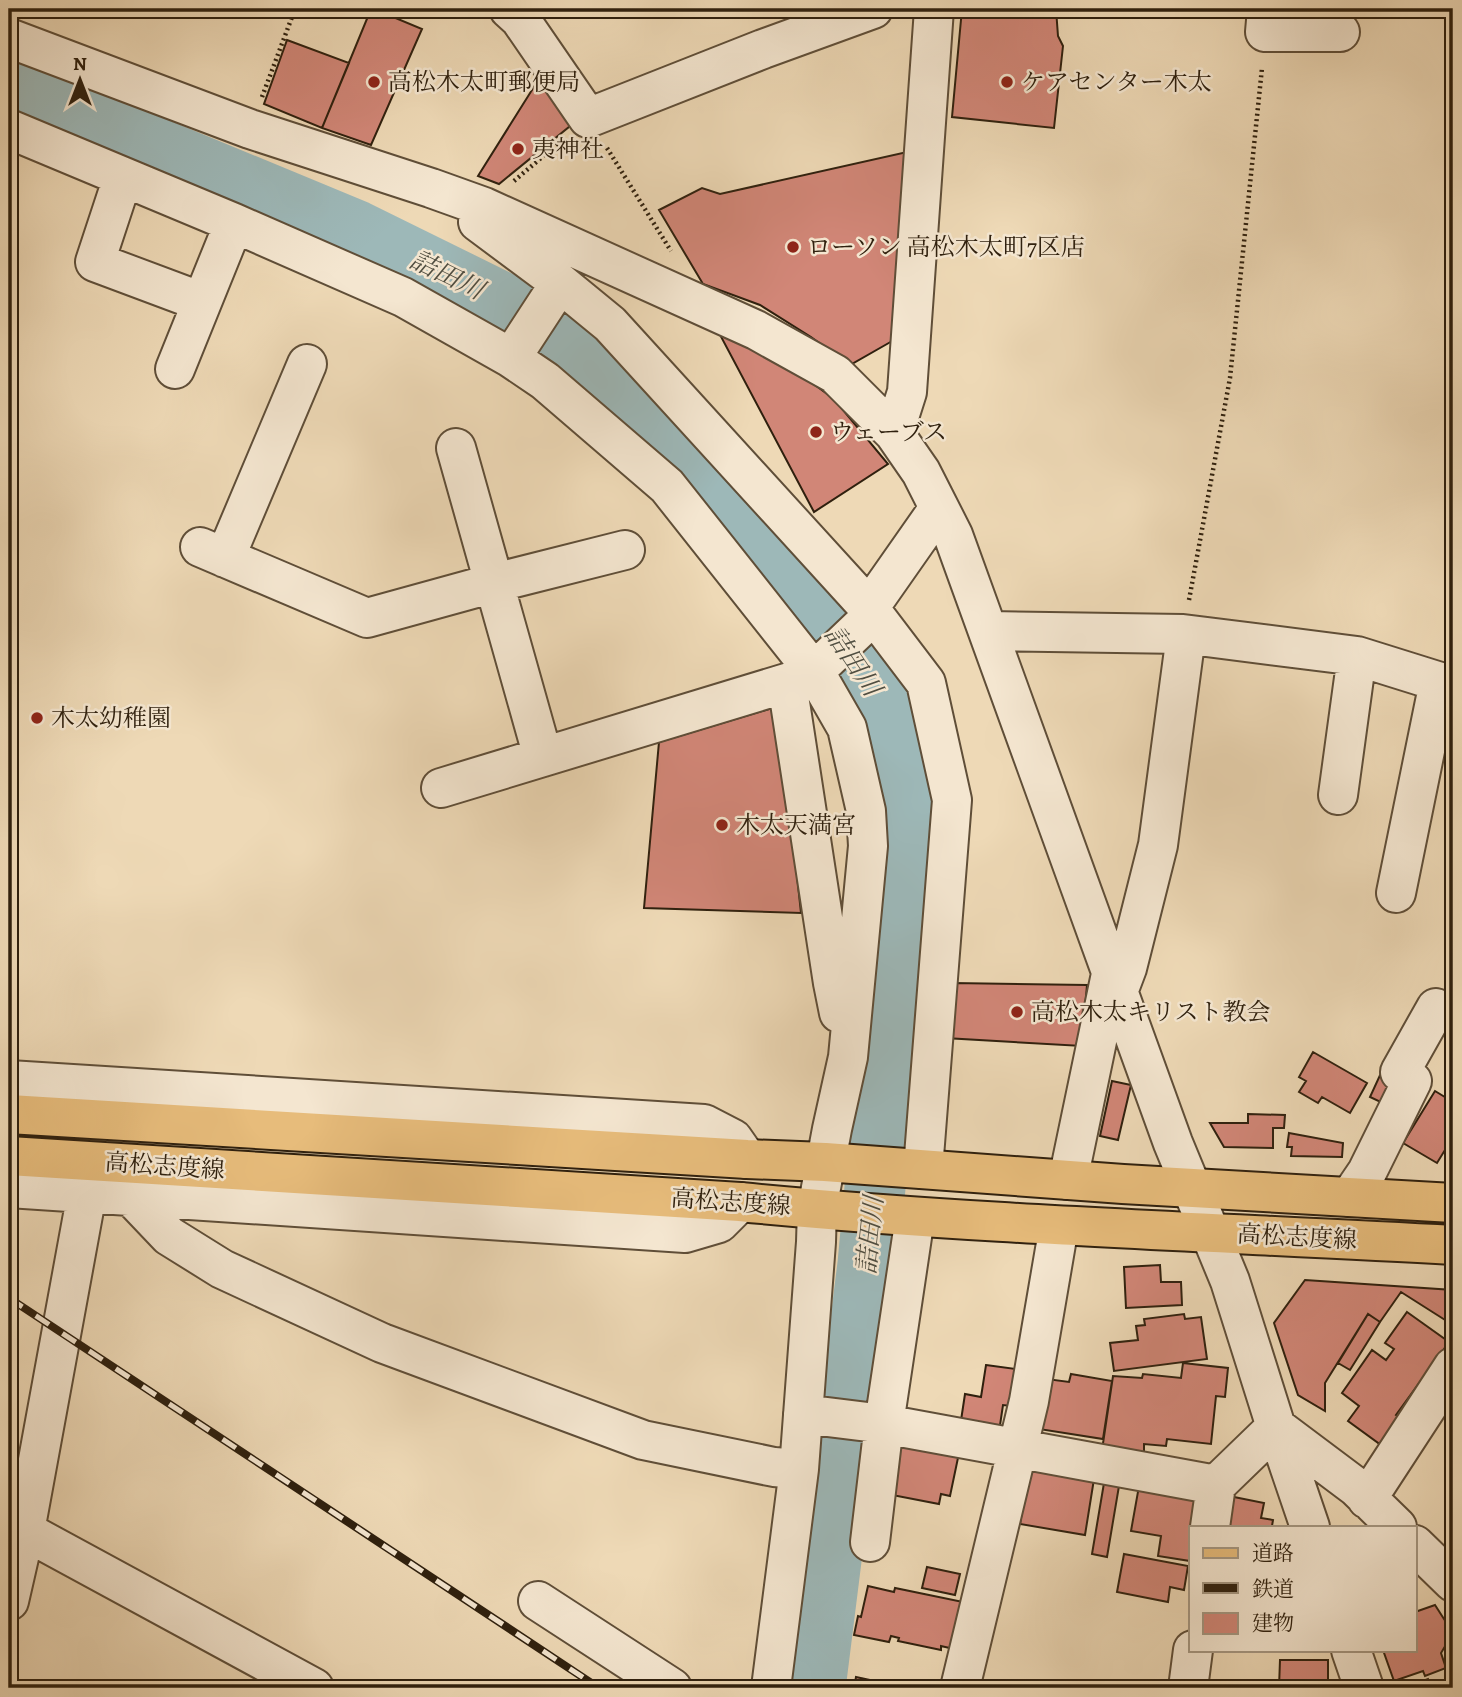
<svg xmlns="http://www.w3.org/2000/svg" width="1462" height="1697" font-family="Alegreya,'Noto Serif JP',serif">
	<style>
		.lines { fill: none; stroke-linecap: round; stroke-linejoin: round }
		.river { stroke: #9db8b8; stroke-width: 61 }
		.building { fill: #d18677; stroke: #2f200e; stroke-width: 2 }
		.minor-casing { stroke: #5f4e38; stroke-width: 42 }
		.major-casing { stroke: #2f200e; stroke-width: 42 }
		.path { stroke: #2f200e; stroke-width: 4.5; stroke-dasharray: 2 3.5; stroke-linecap: butt }
		.minor { stroke: #f4e6d0; stroke-width: 38 }
		.major { stroke: #e7bc7b; stroke-width: 38 }
		.rail-casing { stroke: #2f200e; stroke-width: 8 }
		.rail { stroke: #f4e6d0; stroke-width: 5; stroke-dasharray: 16; stroke-linecap: butt }
		.poi-dot { fill: #8f2418; stroke: #f4e6d0; stroke-width: 2.5 }
		.labels { text-anchor: middle; dominant-baseline: central; stroke-width: 5; stroke-linejoin: round; paint-order: stroke }
		.poi-label { font-size: 24px; fill: #2f200e; stroke: #f4e6d0; text-anchor: start }
		.street-label { font-size: 24px; fill: #2f200e; stroke: #f4e6d0 }
		.water-label { font-size: 26px; font-style: italic; fill: #504e41; stroke: #f4e6d0 }
	</style>
	<rect width="100%" height="100%" fill="#eed9b6"/>
	<filter id="stains"><feTurbulence type="fractalNoise" baseFrequency=".00286" numOctaves="4"/><feColorMatrix values="0 0 0 0 .2 0 0 0 0 .09 0 0 0 0 .02 0 0 0 .5 -.17"/></filter>
	<radialGradient id="worn" r=".72"><stop offset=".6" stop-color="#630" stop-opacity="0"/><stop offset="1" stop-color="#630" stop-opacity=".3"/></radialGradient>
	<g class="lines">
		<path class="river" d="M9 87 357 231 511 307 599 371 690 459 852 651 880 694 904 793 907 856 899 961 884 1089 868 1264 815 1688"/>
	</g>
	<path class="building" d="M371 9H374L422 29 371 145 322 128Z
		M962 9H1056L1058 36 1063 46 1054 128 952 117Z
		M287 40 349 63 322 128 264 104Z
		M542 74 575 122 499 184 478 176Z
		M916 150 894 340 850 365 811 337 760 305 703 284 659 210 702 188 720 194Z
		M718 331 781 360 834 399 888 464 814 512Z
		M779 706 801 913 644 908 659 742Z
		M952 983 1087 985 1082 1046 945 1038Z
		M1313 1052 1367 1083 1350 1113 1322 1097 1318 1103 1299 1092 1306 1081 1299 1077Z
		M1381 1073 1401 1081 1389 1106 1370 1097Z
		M1112 1081 1131 1085 1118 1140 1100 1136Z
		M1435 1091 1453 1102V1137L1437 1163 1403 1143Z
		M1248 1114 1285 1115 1284 1128H1273V1148L1224 1147 1210 1123H1248Z
		M1289 1133 1343 1143 1342 1157 1291 1156 1292 1147H1287Z
		M1160 1265 1161 1282H1181L1182 1305 1126 1308 1124 1267Z
		M1305 1280 1453 1290V1325L1401 1292 1380 1322 1368 1314 1325 1383V1411L1298 1395 1274 1323Z
		M1407 1312 1449 1342 1396 1415 1401 1418 1381 1445 1348 1421 1359 1406 1342 1393 1372 1350 1386 1360 1394 1349 1385 1343Z
		M1184 1314 1185 1319 1201 1317 1207 1359 1114 1371 1110 1343 1138 1340 1136 1326 1145 1325 1144 1319Z
		M1368 1314 1380 1322 1350 1370 1338 1363Z
		M1183 1363 1228 1368 1225 1397 1216 1396 1211 1444 1167 1439 1166 1446 1144 1444V1454L1102 1450 1113 1376 1142 1378 1143 1374 1181 1378Z
		M986 1365 1016 1369 1011 1406 1003 1405 999 1432 960 1427 965 1394 981 1397Z
		M1071 1374 1112 1381 1103 1439 1039 1429 1047 1379 1069 1382Z
		M897 1441 959 1453 950 1496 941 1494 939 1504 887 1494Z
		M1029 1469 1094 1479 1085 1535 1020 1524Z
		M1104 1483 1119 1486 1107 1557 1092 1554Z
		M1139 1486 1201 1492 1195 1527H1191L1190 1561 1158 1556 1161 1536 1131 1531Z
		M1234 1497 1264 1503 1261 1518 1273 1520 1272 1526 1278 1527H1228Z
		M1124 1554 1188 1566 1184 1590 1170 1587 1168 1602 1117 1592Z
		M927 1567 960 1574 955 1595 922 1588Z
		M868 1586 894 1592 895 1588 963 1602 954 1649 941 1646V1650L898 1641 899 1638 891 1636 889 1642 854 1635 858 1616 861 1617Z
		M1435 1605 1453 1633 1441 1653 1446 1668 1425 1676 1423 1671 1394 1681 1383 1650H1415V1612Z
		M1280 1660H1328V1688H1279Z
		M856 1677 907 1688H854Z
		M1428 1679 1431 1688H1403Z"/>
	<g class="lines">
		<defs>
			<path id="minor" d="M509 9 520 19 588 118 763 49 873 9
				M1267 9 1265 32H1340
				M9 38 250 129 431 188 484 207 756 330 835 374 894 433 921 472 953 535 1173 1143 1230 1281 1276 1427 1310 1527
				M9 129 234 223 403 297 511 358 545 381 667 486 816 674 847 728 866 811 868 846 848 1057 832 1129 817 1209 816 1242 799 1469 771 1688
				M123 177 95 262 202 302
				M478 222 560 283 610 324 869 608 926 683 952 800 923 1169
				M511 358 560 283
				M175 369 234 223
				M894 433 907 392 934 9
				M456 448 543 757
				M200 547 367 618 494 583 625 550
				M225 558 307 364
				M989 631 1183 634 1357 656 1453 686
				M787 683 833 983 839 1013
				M441 788 816 674 822 664 866 622 869 608 939 508
				M1338 795 1357 656
				M1396 893 1439 682
				M1118 992 1127 968 1158 845 1186 635
				M9 1080 704 1124 733 1139 747 1159
				M1068 1180 1111 974
				M9 1188 685 1233 719 1223 740 1202
				M87 1193 25 1531 314 1688
				M131 1196 169 1236 222 1269 382 1343 643 1440 774 1467 799 1469
				M1350 1197 1367 1172 1412 1081 1400 1072 1436 1008
				M803 1414 884 1424 1216 1485
				M1367 1499 1453 1367
				M1210 1527 1216 1485 1276 1427 1356 1487 1397 1527
				M870 1542 884 1424 915 1217
				M1415 1545 1453 1582
				M9 1601 25 1531
				M538 1601 672 1688
				M1351 1650 1364 1688
				M960 1688 1029 1401 1059 1226
				M1188 1688 1193 1650"/>
			<path id="major" d="M9 1114 747 1159 825 1162 1123 1184 1453 1203
				M9 1156 740 1202C977 1225 1215 1232 1453 1245"/>
		</defs>
		<use href="#minor" class="minor-casing"/>
		<use href="#major" class="major-casing"/>
		<path class="path" d="M262 97 295 9
			M607 148 671 251
			M514 181 561 141
			M1189 600 1230 378 1262 68"/>
		<use href="#minor" class="minor"/>
		<use href="#major" class="major"/>
		<defs>
			<path id="rail" d="M9 1298 599 1688"/>
		</defs>
		<use href="#rail" class="rail-casing"/>
		<use href="#rail" class="rail"/>
	</g>
	<g class="poi-dot">
		<circle cx="374" cy="82" r="7"/>
		<circle cx="1007" cy="82" r="7"/>
		<circle cx="518" cy="149" r="7"/>
		<circle cx="793" cy="247" r="7"/>
		<circle cx="816" cy="432" r="7"/>
		<circle cx="37" cy="718" r="7"/>
		<circle cx="722" cy="825" r="7"/>
		<circle cx="1017" cy="1012" r="7"/>
	</g>
	<g class="labels">
		<g class="poi-label">
			<text x="388" y="82">高松木太町郵便局</text>
			<text x="1021" y="82">ケアセンター木太</text>
			<text x="532" y="149">夷神社</text>
			<text x="807" y="247">ローソン 高松木太町7区店</text>
			<text x="830" y="432">ウェーブス</text>
			<text x="51" y="718">木太幼稚園</text>
			<text x="736" y="825">木太天満宮</text>
			<text x="1031" y="1012">高松木太キリスト教会</text>
		</g>
		<g class="street-label">
			<text transform="translate(165 1166) rotate(4)">高松志度線</text>
			<text transform="translate(731 1202) rotate(4)">高松志度線</text>
			<text transform="translate(1297 1237) rotate(3)">高松志度線</text>
		</g>
		<g class="water-label">
			<text transform="translate(447 275) rotate(26)">詰田川</text>
			<text transform="translate(853 661) rotate(56)">詰田川</text>
			<text transform="translate(870 1235) rotate(-84)">詰田川</text>
		</g>
	</g>
	<rect width="1462" height="1697" fill="none" stroke="#eed9b6" stroke-width="35"/>
	<rect x="10" y="10" width="1441" height="1676" fill="none" stroke="#2f200e" stroke-width="3.5"/>
	<rect x="18" y="18" width="1427" height="1662" fill="none" stroke="#2f200e" stroke-width="2"/>
	<rect x="1189" y="1526" width="228" height="126" fill="#f4e6d0" stroke="#a59782" stroke-width="2"/>
	<rect x="1203" y="1548" width="35" height="10" fill="#e7bc7b" stroke="#a59782" stroke-width="2"/>
	<text x="1252" y="1560" font-size="21" fill="#2f200e">道路</text>
	<rect x="1203" y="1583" width="35" height="10" fill="#2f200e" stroke="#a59782" stroke-width="2"/>
	<text x="1252" y="1596" font-size="21" fill="#2f200e">鉄道</text>
	<rect x="1203" y="1613" width="35" height="21" fill="#d18677" stroke="#a59782" stroke-width="2"/>
	<text x="1252" y="1630" font-size="21" fill="#2f200e">建物</text>
	<g transform="translate(80 80)" stroke="#f4e6d0" stroke-width="5" paint-order="stroke">
	<path d="M0-5L12 26L0 18L-12 26Z" fill="#2f200e"/>
	<text y="-10" font-size="19" font-weight="bold" text-anchor="middle" fill="#2f200e">N</text>
	</g>
	<rect width="100%" height="100%" filter="url(#stains)"/>
	<rect width="100%" height="100%" fill="url(#worn)"/>
</svg>
